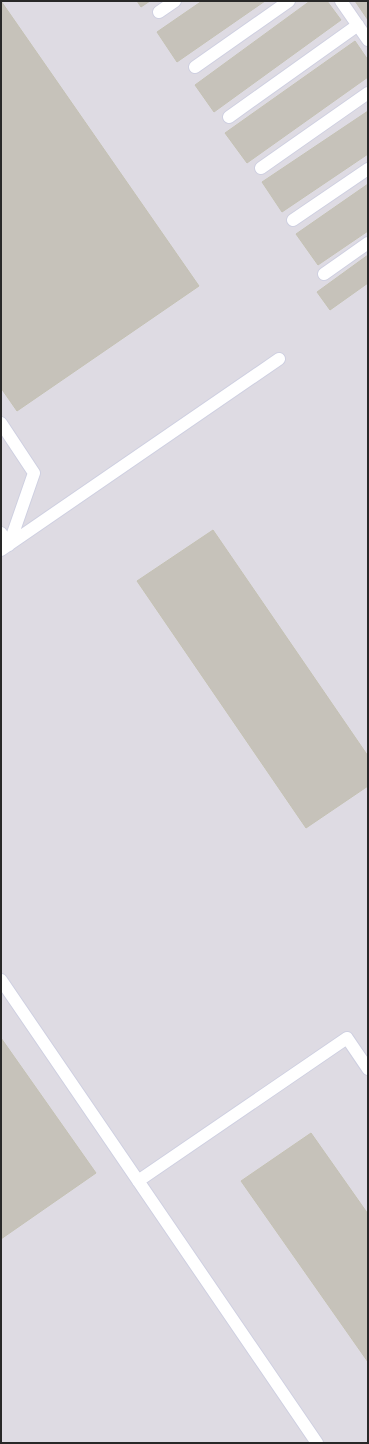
<svg xmlns="http://www.w3.org/2000/svg" width="369" height="1444" font-family="Barlow,sans-serif">
	<style>
		.industrial { fill: #dedbe3 }
		.building { fill: #c6c2ba; stroke: #c5c2b4 }
		.lines { fill: none; stroke-linecap: round; stroke-linejoin: round }
		.service-casing { stroke: #cfd0e1; stroke-width: 14 }
		.service { stroke: #fff; stroke-width: 12 }
	</style>
	<rect width="100%" height="100%" fill="#eae6da"/>
	<path class="industrial" d="M1 1H368V1443H1Z"/>
	<path class="building" d="M1 1 199 286 17 411 1 388Z
		M137 1H150L141 7Z
		M202 1H265L177 62 157 32Z
		M310 1H327L341 20 214 112 195 85Z
		M355 1H368V20Z
		M355 41 368 60V77L247 163 225 133Z
		M368 111V154L282 212 262 182Z
		M368 184V231L318 265 296 234Z
		M368 255V283L330 310 317 292Z
		M213 530 368 756V786L306 828 137 581Z
		M1 1038 96 1173 1 1239Z
		M311 1133 368 1214V1362L241 1181Z"/>
	<g class="lines">
		<defs>
			<path id="service" d="M341 1 368 40
				M159 12 175 1
				M195 67 289 1
				M229 117 358 25
				M261 168 368 93
				M293 220 368 169
				M324 274 368 243
				M1 423 34 473 9 545
				M1 533 9 545
				M1 550 279 359
				M1 980 317 1443
				M138 1181 347 1038 368 1069"/>
		</defs>
		<use href="#service" class="service-casing"/>
		<use href="#service" class="service"/>
	</g>
	<rect width="369" height="1444" fill="none" stroke="#282828" stroke-width="4"/>
</svg>
